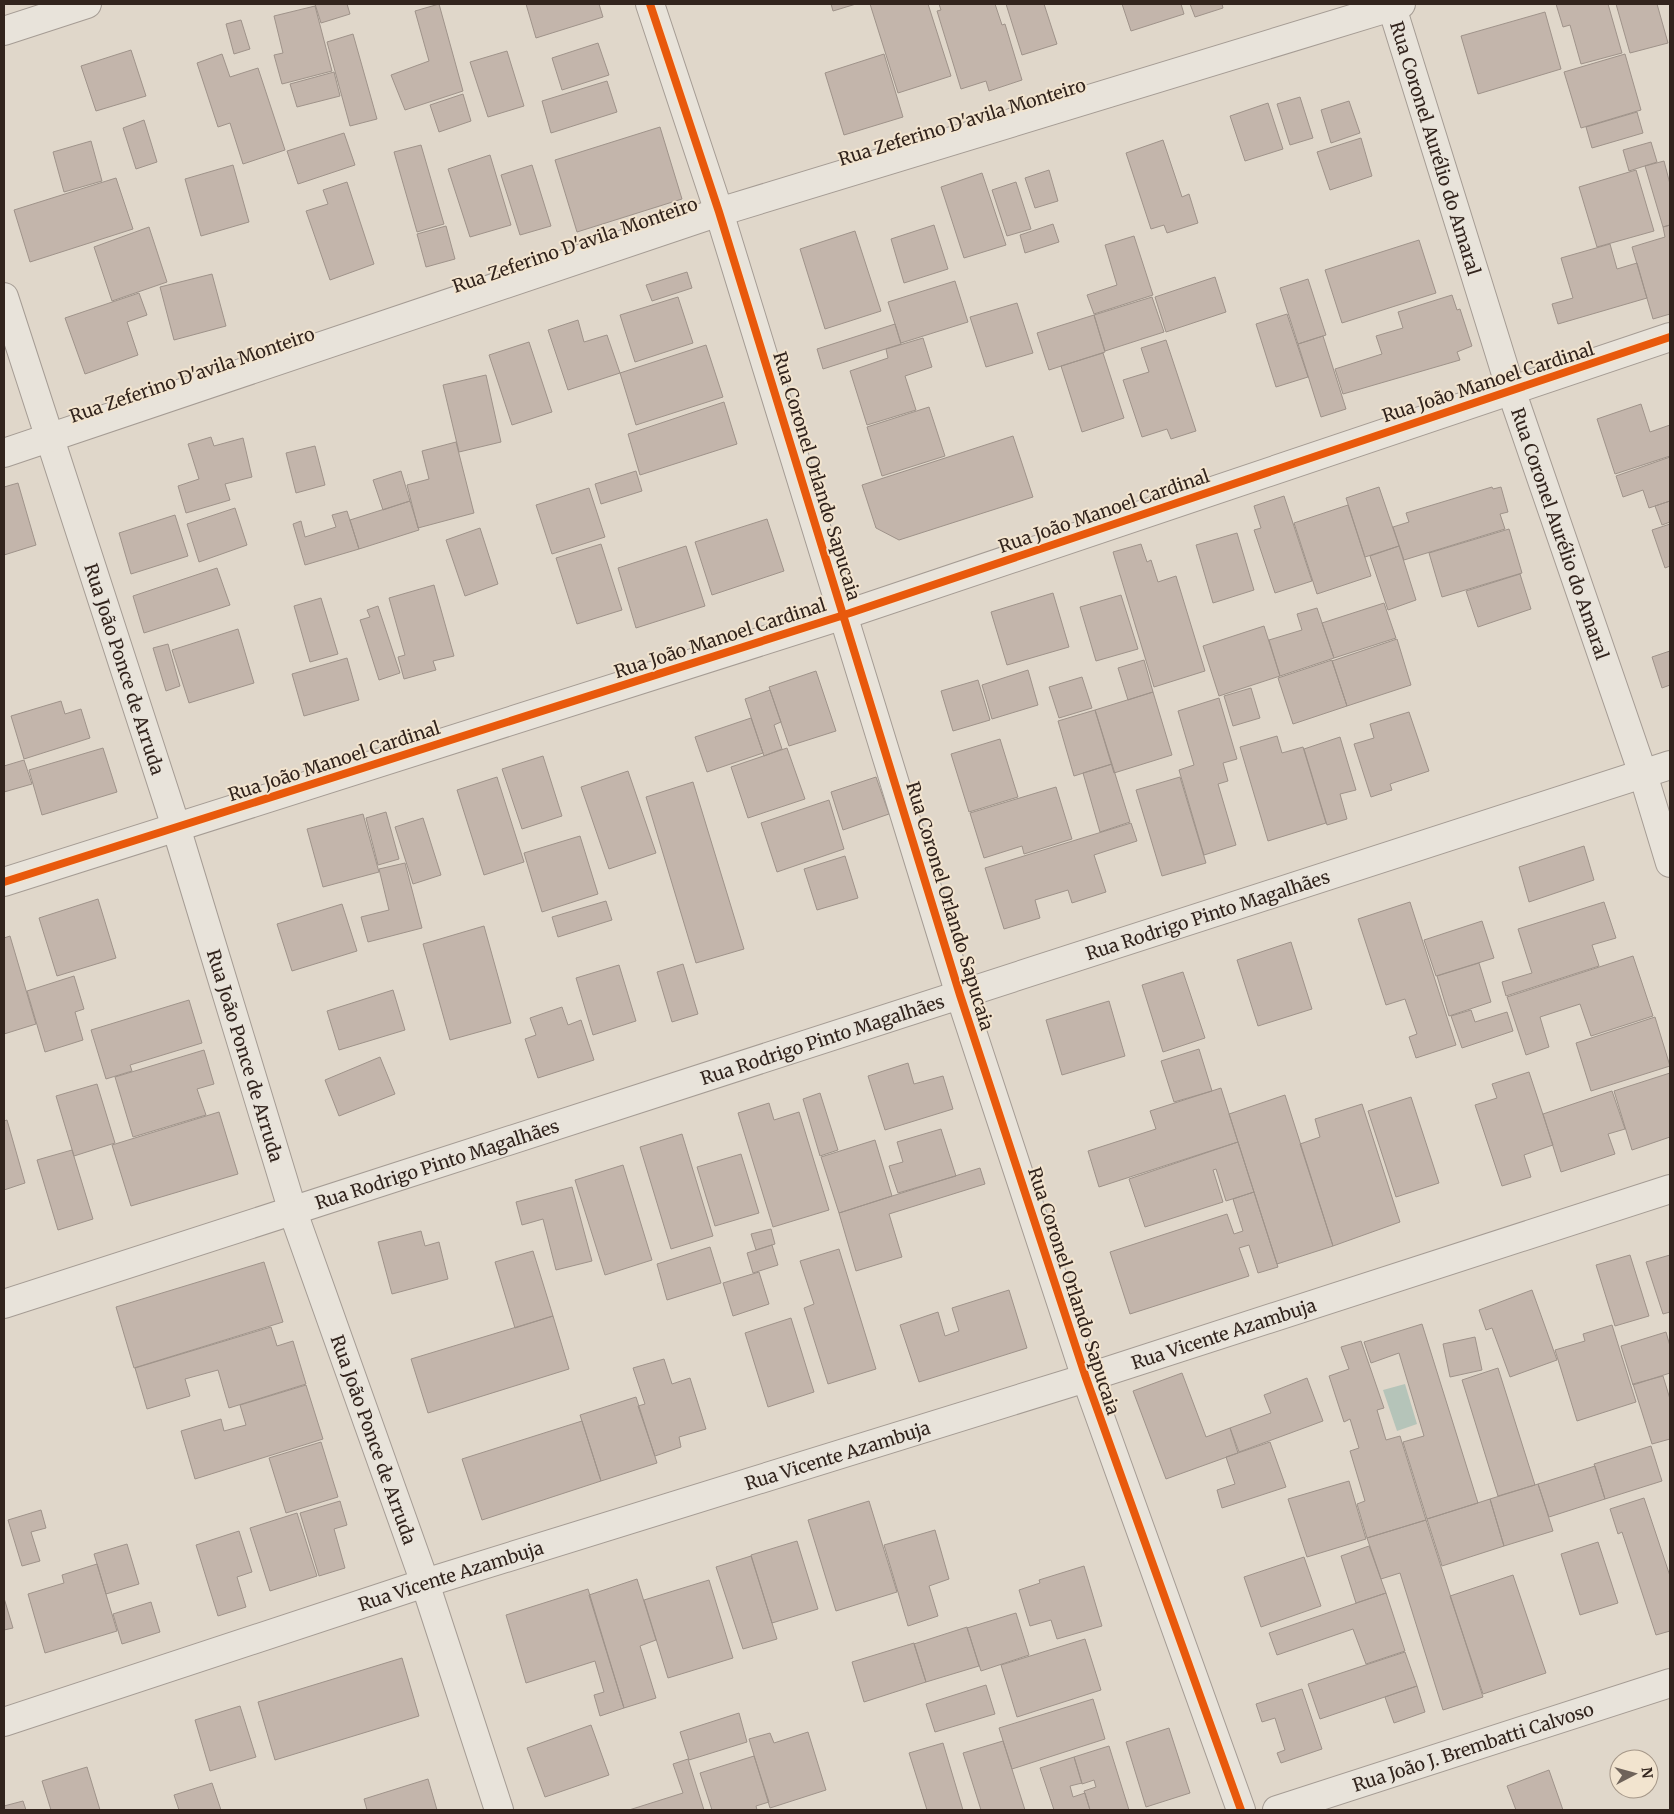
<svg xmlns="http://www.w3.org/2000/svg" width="1674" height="1814" font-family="Merriweather,serif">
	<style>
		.water { fill: #b5c4b9 }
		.building { fill: #c3b5ab; stroke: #9f938a }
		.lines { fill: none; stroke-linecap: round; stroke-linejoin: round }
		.street-casing { stroke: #a59c94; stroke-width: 30 }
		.street { stroke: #e8e3da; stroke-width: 28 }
		.cycleway-casing { stroke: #f2e4cf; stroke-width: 11 }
		.cycleway { stroke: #e8590c; stroke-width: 8 }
		.labels { text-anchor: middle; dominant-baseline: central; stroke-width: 4; stroke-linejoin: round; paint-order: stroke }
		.street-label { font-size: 18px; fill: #32241d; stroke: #f2e4cf }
	</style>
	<rect width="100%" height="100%" fill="#e0d7ca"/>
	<path class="water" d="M1405 1384 1417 1424 1397 1431 1383 1390Z"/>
	<path class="building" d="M315 4H347L350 14 321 23Z
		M439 4 463 91 405 110 391 75 429 61 415 11Z
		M526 4H599L603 17 536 38Z
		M831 4H856L833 11Z
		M870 4H928L951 76 898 93Z
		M939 4H995L1002 25 1005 24 1022 80 989 91 986 81 961 89 937 11 941 10Z
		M1006 4H1044L1057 44 1022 55Z
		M1122 4H1181L1184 14 1131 31Z
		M1190 4H1222L1223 8 1195 17Z
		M1556 4H1608L1622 53 1581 64 1570 25 1563 27Z
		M1616 4H1657L1668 43 1630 53Z
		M315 6 332 71 282 84 274 55 283 53 274 16Z
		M1545 12 1561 69 1478 94 1461 36Z
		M241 20 250 49 234 54 226 24Z
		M353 34 377 119 350 126 327 42Z
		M598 43 609 75 562 90 552 58Z
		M131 50 146 96 96 111 81 66Z
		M507 51 524 106 488 117 470 62Z
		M222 54 230 77 258 68 285 150 243 164 230 123 218 127 197 63Z
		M884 54 903 117 844 135 825 73Z
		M1625 54 1641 110 1581 128 1564 72Z
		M334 72 340 96 297 107 290 84Z
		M607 81 617 112 551 133 542 101Z
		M463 94 471 121 439 132 430 105Z
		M1300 97 1313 138 1290 145 1277 104Z
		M1349 101 1360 133 1331 143 1321 110Z
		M1268 103 1283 149 1245 161 1230 116Z
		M1637 112 1643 133 1592 148 1586 127Z
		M144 120 157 162 136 169 123 128Z
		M660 127 682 199 577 232 555 160Z
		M344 133 355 165 298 184 287 151Z
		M1361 138 1372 176 1330 190 1317 152Z
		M1163 140 1182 197 1189 194 1198 223 1167 233 1164 225 1151 229 1126 153Z
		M91 141 102 181 64 192 53 152Z
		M1651 142 1657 162 1629 171 1623 150Z
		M421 145 444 224 417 232 394 152Z
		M490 155 511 225 470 237 448 169Z
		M1664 161 1670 184V225L1663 227 1645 166Z
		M233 165 249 222 201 236 185 179Z
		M532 165 551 226 520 235 501 175Z
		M1049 170 1058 201 1035 208 1025 178Z
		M1636 170 1654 231 1597 247 1579 187Z
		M982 173 1006 245 964 258 941 187Z
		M116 178 133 229 30 262 14 210Z
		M347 182 374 264 330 280 306 211 328 204 323 190Z
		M1016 182 1031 229 1007 236 992 190Z
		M1053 224 1059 242 1025 253 1020 235Z
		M934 225 948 269 904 283 891 239Z
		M1670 225V314L1653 319 1632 247 1665 237 1663 227Z
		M446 226 455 259 426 267 417 234Z
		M149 227 167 282 112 301 94 247Z
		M855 231 881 311 825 329 800 249Z
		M1134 236 1153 295 1094 314 1087 295 1117 285 1105 245Z
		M1419 240 1436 293 1342 323 1325 270Z
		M1610 244 1617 269 1637 263 1647 298 1558 324 1552 304 1573 298 1561 258Z
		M687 272 692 288 652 301 646 285Z
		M212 274 226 326 174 340 160 287Z
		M1215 277 1226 312 1166 332 1155 297Z
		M1308 279 1326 335 1298 344 1280 288Z
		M955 281 968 322 901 343 888 302Z
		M139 293 147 315 127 322 138 355 85 374 65 318Z
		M1452 295 1457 310 1460 309 1472 346 1457 352 1460 360 1343 394 1335 369 1382 354 1376 336 1403 328 1398 312Z
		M678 297 693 343 635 362 620 315Z
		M1152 297 1164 332 1105 351 1094 315Z
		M1017 303 1033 353 986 367 970 317Z
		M1287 314 1308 377 1276 387 1256 324Z
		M1094 315 1105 352 1049 370 1037 333Z
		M578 320 584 342 607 335 620 373 568 390 548 330Z
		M895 324 901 344 823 369 817 349Z
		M1323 336 1346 409 1321 417 1298 344Z
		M923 338 932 367 905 376 916 410 867 425 850 371 888 358 886 349Z
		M1166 340 1196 431 1171 439 1167 429 1142 437 1123 380 1149 372 1141 348Z
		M529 342 552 412 512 425 489 355Z
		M706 345 723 397 636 425 620 373Z
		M1103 353 1124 418 1082 432 1061 366Z
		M486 375 501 442 459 452 443 385Z
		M724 402 737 444 640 475 628 434Z
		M1641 404 1650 432 1670 425V456L1615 474 1597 419Z
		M929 407 945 456 882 476 867 427Z
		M1013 436 1033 497 899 540 876 528 862 485Z
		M211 437 214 446 243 438 252 477 225 484 230 500 186 513 178 486 199 479 188 444Z
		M456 442 474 513 418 528 407 485 429 479 422 451Z
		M315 446 325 485 296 493 286 453Z
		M1670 457V501L1649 508 1643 490 1623 497 1616 476Z
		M401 471 410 501 383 510 373 480Z
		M636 471 642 491 601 504 595 484Z
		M18 483 36 545 4 555V487Z
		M1379 487 1399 546 1365 557 1346 498Z
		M1492 487 1493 489 1501 487 1508 512 1500 514 1505 529 1404 560 1393 527 1409 522 1406 513Z
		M589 488 605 537 552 554 536 505Z
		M1284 496 1312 581 1275 593 1254 530 1261 528 1254 506Z
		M410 501 419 530 359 549 350 520Z
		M1670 501V522L1662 525 1655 506Z
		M1348 505 1371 576 1317 594 1294 523Z
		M235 508 247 545 199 562 187 524Z
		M347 511 359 549 305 565 293 524 301 521 305 537 336 527 332 515Z
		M175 515 188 556 131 574 119 533Z
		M767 519 784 571 712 595 695 542Z
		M1670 524V566L1665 568 1652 530Z
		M480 528 498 584 465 596 446 540Z
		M1509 529 1522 573 1442 597 1429 553Z
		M1237 533 1254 590 1213 603 1196 545Z
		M601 544 622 610 577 624 556 558Z
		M1141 544 1147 562 1151 560 1158 582 1176 576 1205 671 1154 687 1113 552Z
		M686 546 705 606 636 628 618 568Z
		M1399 546 1416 600 1388 610 1370 556Z
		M217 568 230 605 144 633 133 596Z
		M1520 574 1531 609 1478 627 1466 591Z
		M434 585 454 656 433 661 436 670 404 679 398 657 405 655 389 598Z
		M1053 593 1069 647 1007 665 991 612Z
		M1121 595 1138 649 1096 661 1080 607Z
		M321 598 338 654 310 662 294 606Z
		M1384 603 1396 638 1334 658 1322 623Z
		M378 606 400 673 379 680 360 620 370 617 367 610Z
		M1317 608 1334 658 1280 676 1269 640 1302 630 1297 614Z
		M1264 626 1280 676 1219 696 1203 646Z
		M238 629 254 683 189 703 172 650Z
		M1397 639 1411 685 1347 706 1332 661Z
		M168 644 180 686 166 691 153 648Z
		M1670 651V685L1662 688 1652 657Z
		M347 658 359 700 304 716 292 674Z
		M1144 660 1153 692 1128 700 1118 668Z
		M1332 660 1347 706 1293 724 1278 678Z
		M1028 670 1038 705 992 719 982 685Z
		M816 671 836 731 789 746 769 687Z
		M1082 677 1092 708 1059 718 1049 687Z
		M978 680 990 720 953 731 941 691Z
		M1251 688 1260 718 1233 726 1224 696Z
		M770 690 781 722 774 725 782 749 764 756 745 699Z
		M1153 692 1172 755 1114 773 1095 710Z
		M1219 698 1237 759 1223 763 1228 781 1218 784 1236 845 1204 855 1179 770 1194 765 1178 711Z
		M61 701 65 714 81 709 90 738 24 759 11 716Z
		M1095 710 1112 764 1074 776 1058 721Z
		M1409 712 1429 771 1390 784 1392 790 1371 797 1354 744 1374 738 1370 724Z
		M751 718 763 753 707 772 695 737Z
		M1277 736 1282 753 1303 747 1326 823 1268 841 1240 747Z
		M1340 737 1356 790 1340 794 1347 819 1327 825 1304 749Z
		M1000 739 1018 797 969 812 951 754Z
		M103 748 117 792 42 815 29 770Z
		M787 748 805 799 748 818 731 767Z
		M543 756 562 816 522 829 502 769Z
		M24 760 32 784 4 792V766Z
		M1112 764 1130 822 1100 832 1083 773Z
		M628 771 656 853 609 869 581 787Z
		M497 777 524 862 484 875 457 790Z
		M876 777 889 814 843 830 831 792Z
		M1180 777 1206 863 1162 876 1136 790Z
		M693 782 744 949 696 963 646 797Z
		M1056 787 1072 839 1024 854 1022 846 984 858 970 813Z
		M829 800 844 849 777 872 761 823Z
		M386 812 399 859 378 865 366 818Z
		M363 814 379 872 323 887 307 829Z
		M423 818 441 875 413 884 395 827Z
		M1131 823 1137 841 1094 855 1106 892 1072 903 1068 890 1035 900 1040 918 1004 929 985 868Z
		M580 836 598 894 542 912 524 853Z
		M1584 846 1594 880 1529 902 1519 867Z
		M845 856 858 898 817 910 804 869Z
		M405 863 422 928 368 942 361 917 389 910 379 869Z
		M98 899 116 958 57 976 39 918Z
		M606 901 612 920 558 937 552 917Z
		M1410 902 1456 1045 1416 1058 1409 1037 1417 1034 1405 999 1386 1005 1358 919Z
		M1604 902 1616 938 1592 945 1599 966 1506 996 1502 982 1532 973 1518 929Z
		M342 904 357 951 292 971 277 924Z
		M1482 921 1494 958 1436 976 1424 940Z
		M484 926 511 1023 450 1040 423 944Z
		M10 936 36 1024 4 1034V938Z
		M1291 942 1312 1009 1258 1026 1237 960Z
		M1633 956 1653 1016 1591 1036 1580 1004 1540 1017 1549 1047 1526 1055 1507 997Z
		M1479 963 1491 1002 1449 1016 1437 976Z
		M683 964 698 1014 672 1022 657 972Z
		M619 965 636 1021 593 1035 576 978Z
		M1183 972 1205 1038 1163 1052 1142 985Z
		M74 976 84 1009 75 1012 83 1040 45 1052 27 991Z
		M393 990 405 1030 339 1050 327 1011Z
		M189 1000 202 1043 130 1065 132 1071 106 1079 91 1030Z
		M1109 1001 1125 1056 1062 1075 1046 1020Z
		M562 1007 568 1025 581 1020 594 1060 538 1078 525 1039 536 1035 530 1018Z
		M1471 1010 1475 1022 1507 1012 1513 1031 1462 1048 1451 1016Z
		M1655 1017 1670 1066 1591 1091 1576 1043Z
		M1199 1049 1212 1091 1174 1102 1161 1061Z
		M204 1050 214 1084 197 1089 206 1115 133 1137 115 1077Z
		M380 1057 395 1094 339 1116 325 1080Z
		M908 1063 914 1084 943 1076 953 1109 885 1130 868 1076Z
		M1529 1072 1553 1145 1524 1155 1531 1177 1502 1186 1475 1105 1497 1098 1492 1084Z
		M1670 1073V1137L1632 1150 1614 1091Z
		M97 1084 115 1143 74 1156 56 1096Z
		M1221 1088 1238 1142 1099 1187 1088 1151 1156 1129 1150 1111Z
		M1612 1091 1625 1129 1608 1134 1615 1154 1561 1172 1543 1114Z
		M820 1093 838 1150 820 1156 803 1099Z
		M1285 1095 1333 1246 1277 1264 1229 1114Z
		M1411 1097 1439 1183 1396 1197 1368 1111Z
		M769 1103 774 1120 799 1112 829 1210 773 1227 738 1113Z
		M1362 1104 1400 1222 1333 1246 1300 1144 1320 1137 1315 1119Z
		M219 1112 238 1174 131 1206 112 1145Z
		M7 1120 25 1183 4 1190V1121Z
		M941 1129 956 1176 898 1193 889 1166 903 1162 897 1142Z
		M682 1134 713 1236 671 1249 640 1147Z
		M875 1140 892 1196 839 1213 821 1157Z
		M1238 1142 1254 1192 1226 1201 1216 1169 1213 1170 1223 1202 1145 1227 1129 1179Z
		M72 1150 93 1219 58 1230 37 1160Z
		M741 1154 759 1213 715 1226 697 1167Z
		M623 1165 652 1260 605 1275 575 1180Z
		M980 1168 985 1184 889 1214 902 1257 856 1271 839 1213Z
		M572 1187 592 1261 556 1270 543 1219 522 1225 516 1202Z
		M1254 1192 1278 1267 1258 1273 1249 1245 1239 1248 1249 1276 1130 1314 1110 1252 1227 1214 1234 1234 1243 1231 1233 1199Z
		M771 1229 775 1244 756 1250 751 1234Z
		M421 1231 425 1246 439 1242 448 1279 392 1294 378 1242Z
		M772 1245 778 1265 753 1273 747 1253Z
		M710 1247 721 1283 667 1300 657 1264Z
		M839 1249 876 1369 828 1384 804 1308 814 1304 800 1261Z
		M533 1251 553 1316 515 1328 495 1262Z
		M1630 1255 1649 1316 1615 1326 1596 1265Z
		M1670 1255V1312L1663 1314 1646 1262Z
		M264 1262 283 1322 134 1368 116 1307Z
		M759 1272 769 1304 733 1316 723 1283Z
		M1009 1290 1027 1348 919 1382 900 1325 938 1312 945 1336 959 1331 952 1308Z
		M1532 1290 1557 1360 1510 1377 1492 1328 1486 1330 1479 1310Z
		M553 1316 569 1369 428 1413 411 1359Z
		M791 1318 814 1392 768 1407 745 1333Z
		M1422 1324 1478 1503 1427 1519 1403 1442 1424 1436 1399 1353 1371 1363 1364 1342Z
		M1612 1325 1636 1402 1577 1421 1555 1350 1585 1341 1583 1334Z
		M271 1327 277 1346 293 1341 306 1384 229 1408 218 1370 185 1379 190 1396 147 1409 135 1368Z
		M1666 1332 1670 1346V1373L1633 1385 1621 1346Z
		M1475 1337 1482 1370 1450 1377 1443 1344Z
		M1361 1341 1384 1408 1377 1410 1386 1440 1400 1436 1426 1520 1367 1538 1357 1504 1365 1501 1350 1451 1359 1448 1350 1419 1344 1422 1329 1376 1349 1369 1341 1347Z
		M664 1359 672 1384 690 1378 706 1429 679 1437 681 1447 655 1456 638 1406 645 1404 633 1368Z
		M1498 1368 1535 1485 1498 1496 1462 1380Z
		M1182 1373 1206 1437 1230 1428 1238 1453 1166 1479 1133 1391Z
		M1663 1376 1670 1399V1439L1652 1444 1633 1384Z
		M1307 1378 1323 1421 1239 1452 1230 1428 1271 1413 1264 1395Z
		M306 1385 323 1439 195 1479 181 1431 221 1419 224 1431 246 1425 240 1405Z
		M636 1397 657 1463 601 1481 580 1415Z
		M582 1421 601 1481 482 1520 462 1459Z
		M321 1442 338 1497 286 1513 269 1458Z
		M1270 1442 1286 1487 1222 1508 1217 1490 1235 1484 1226 1457Z
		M1651 1446 1662 1481 1605 1499 1594 1464Z
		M1595 1466 1605 1499 1549 1517 1538 1484Z
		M1349 1481 1366 1539 1307 1557 1288 1499Z
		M1538 1484 1553 1531 1504 1546 1490 1499Z
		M1644 1498 1670 1576V1631L1656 1635 1622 1532 1618 1534 1610 1509Z
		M1490 1499 1504 1546 1442 1566 1427 1519Z
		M340 1501 347 1525 334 1529 345 1568 319 1576 300 1513Z
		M869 1501 897 1592 836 1611 808 1520Z
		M41 1510 46 1528 31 1532 40 1561 22 1566 8 1520Z
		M297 1513 317 1576 270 1591 250 1528Z
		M1426 1520 1483 1697 1443 1710 1400 1573 1381 1579 1367 1538Z
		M935 1530 949 1579 929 1586 938 1616 908 1626 884 1545Z
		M239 1531 252 1572 237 1577 246 1607 218 1616 196 1545Z
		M797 1541 818 1609 772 1623 751 1555Z
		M1598 1542 1618 1603 1580 1615 1561 1554Z
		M127 1544 139 1584 106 1594 94 1554Z
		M1369 1546 1386 1593 1356 1603 1341 1556Z
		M751 1556 777 1639 743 1649 716 1567Z
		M1304 1557 1321 1606 1261 1627 1244 1577Z
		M97 1564 117 1631 45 1653 28 1594 64 1583 62 1575Z
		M1084 1566 1102 1626 1057 1639 1051 1620 1030 1626 1019 1590 1040 1583 1039 1580Z
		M1513 1575 1546 1673 1483 1694 1450 1596Z
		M637 1579 656 1640 640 1646 656 1698 624 1708 589 1595Z
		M709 1580 733 1658 668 1678 644 1600Z
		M588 1589 624 1708 600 1716 594 1695 604 1692 595 1661 526 1683 506 1615Z
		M1386 1593 1405 1651 1366 1664 1353 1629 1277 1655 1269 1633Z
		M4 1598 13 1628 4 1630Z
		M151 1602 160 1632 122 1644 113 1614Z
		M1016 1613 1029 1655 981 1671 967 1628Z
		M967 1627 979 1666 926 1682 914 1644Z
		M1085 1639 1101 1690 1017 1717 1001 1665Z
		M914 1643 926 1682 864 1702 852 1662Z
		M1405 1652 1417 1686 1320 1719 1308 1684Z
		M402 1658 419 1716 275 1760 258 1702Z
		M986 1685 995 1714 935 1732 926 1704Z
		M1417 1686 1425 1712 1394 1723 1385 1697Z
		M1302 1689 1322 1749 1281 1763 1277 1753 1285 1750 1275 1718 1262 1722 1256 1704Z
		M1093 1699 1105 1739 1012 1769 999 1728Z
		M240 1706 256 1757 210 1771 195 1720Z
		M739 1713 747 1742 689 1760 680 1732Z
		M591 1725 609 1775 545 1797 527 1748Z
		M1169 1728 1190 1793 1146 1807 1126 1742Z
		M808 1732 826 1790 770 1808 749 1739 770 1733 774 1743Z
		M1003 1741 1025 1810H981L963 1753Z
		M943 1743 963 1810H927L909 1753Z
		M1109 1746 1129 1810H1090L1084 1791 1096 1787 1094 1780 1082 1784 1074 1757Z
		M754 1756 769 1802 756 1806 757 1810H712L700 1773Z
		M1074 1757 1082 1783 1070 1786 1073 1797 1085 1793 1090 1810H1054L1040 1768Z
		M688 1759 704 1810H629L683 1793 673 1764Z
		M87 1767 100 1810H51L42 1781Z
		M1549 1770 1563 1810H1516L1507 1786Z
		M428 1779 437 1810H367L364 1799Z
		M212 1783 221 1810H179L174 1795Z
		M23 1801 26 1810H4V1806Z"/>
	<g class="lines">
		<defs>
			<g id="street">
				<path d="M650 4 719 212 960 995 1086 1378 1241 1810"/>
				<path id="s1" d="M1391 4 1511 390 1643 774 1670 863"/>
				<path d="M4 31 87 4"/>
				<path id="s2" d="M4 297 176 827 293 1212 425 1583 499 1810"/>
				<path d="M4 453 719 212 1401 4"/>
				<path d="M4 882 844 615 1670 337"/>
				<path id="s3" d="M4 1304 1670 765"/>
				<path id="s4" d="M4 1722 425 1583 1086 1378 1670 1189"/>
				<path id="s5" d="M1277 1810 1670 1683"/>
			</g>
		</defs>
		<use href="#street" class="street-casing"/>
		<use href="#street" class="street"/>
		<defs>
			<path id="cycleway" d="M650 4 719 212 960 995 1086 1378 1241 1810
				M4 882 844 615 1670 337"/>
		</defs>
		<use href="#cycleway" class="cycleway-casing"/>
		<use href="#cycleway" class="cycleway"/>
	</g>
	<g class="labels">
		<g class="street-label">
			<text transform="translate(962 122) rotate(-17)">Rua Zeferino D'avila Monteiro</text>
			<text stroke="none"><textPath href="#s1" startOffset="151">Rua Coronel Aurélio do Amaral</textPath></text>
			<text transform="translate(575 245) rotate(-19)">Rua Zeferino D'avila Monteiro</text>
			<text transform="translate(192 375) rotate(-19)">Rua Zeferino D'avila Monteiro</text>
			<text transform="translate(1488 382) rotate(-18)">Rua João Manoel Cardinal</text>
			<text transform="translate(817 476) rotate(73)">Rua Coronel Orlando Sapucaia</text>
			<text transform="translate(1104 511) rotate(-19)">Rua João Manoel Cardinal</text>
			<text stroke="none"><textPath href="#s1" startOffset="556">Rua Coronel Aurélio do Amaral</textPath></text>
			<text transform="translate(720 638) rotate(-18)">Rua João Manoel Cardinal</text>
			<text stroke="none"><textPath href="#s2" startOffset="391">Rua João Ponce de Arruda</textPath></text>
			<text transform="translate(334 761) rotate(-18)">Rua João Manoel Cardinal</text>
			<text transform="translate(950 906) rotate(73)">Rua Coronel Orlando Sapucaia</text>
			<text stroke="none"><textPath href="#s3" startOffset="1265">Rua Rodrigo Pinto Magalhães</textPath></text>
			<text stroke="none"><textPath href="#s3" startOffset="860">Rua Rodrigo Pinto Magalhães</textPath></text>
			<text stroke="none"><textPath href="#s2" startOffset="796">Rua João Ponce de Arruda</textPath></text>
			<text stroke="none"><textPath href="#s3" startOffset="455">Rua Rodrigo Pinto Magalhães</textPath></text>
			<text transform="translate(1074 1291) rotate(72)">Rua Coronel Orlando Sapucaia</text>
			<text stroke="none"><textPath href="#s4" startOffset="1280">Rua Vicente Azambuja</textPath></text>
			<text stroke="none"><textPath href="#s2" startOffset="1201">Rua João Ponce de Arruda</textPath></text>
			<text stroke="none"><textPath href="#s4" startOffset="875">Rua Vicente Azambuja</textPath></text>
			<text stroke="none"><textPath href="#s4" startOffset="470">Rua Vicente Azambuja</textPath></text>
			<text stroke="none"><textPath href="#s5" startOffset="206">Rua João J. Brembatti Calvoso</textPath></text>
		</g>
	</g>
	<rect width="1674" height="1814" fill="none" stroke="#32241d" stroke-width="10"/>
	<g transform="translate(1634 1774) rotate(84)"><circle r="24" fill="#f2e4cf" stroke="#a59788"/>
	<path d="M0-4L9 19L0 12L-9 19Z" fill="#6f635a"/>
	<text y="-8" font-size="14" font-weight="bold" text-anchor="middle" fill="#32241d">N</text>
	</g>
</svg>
